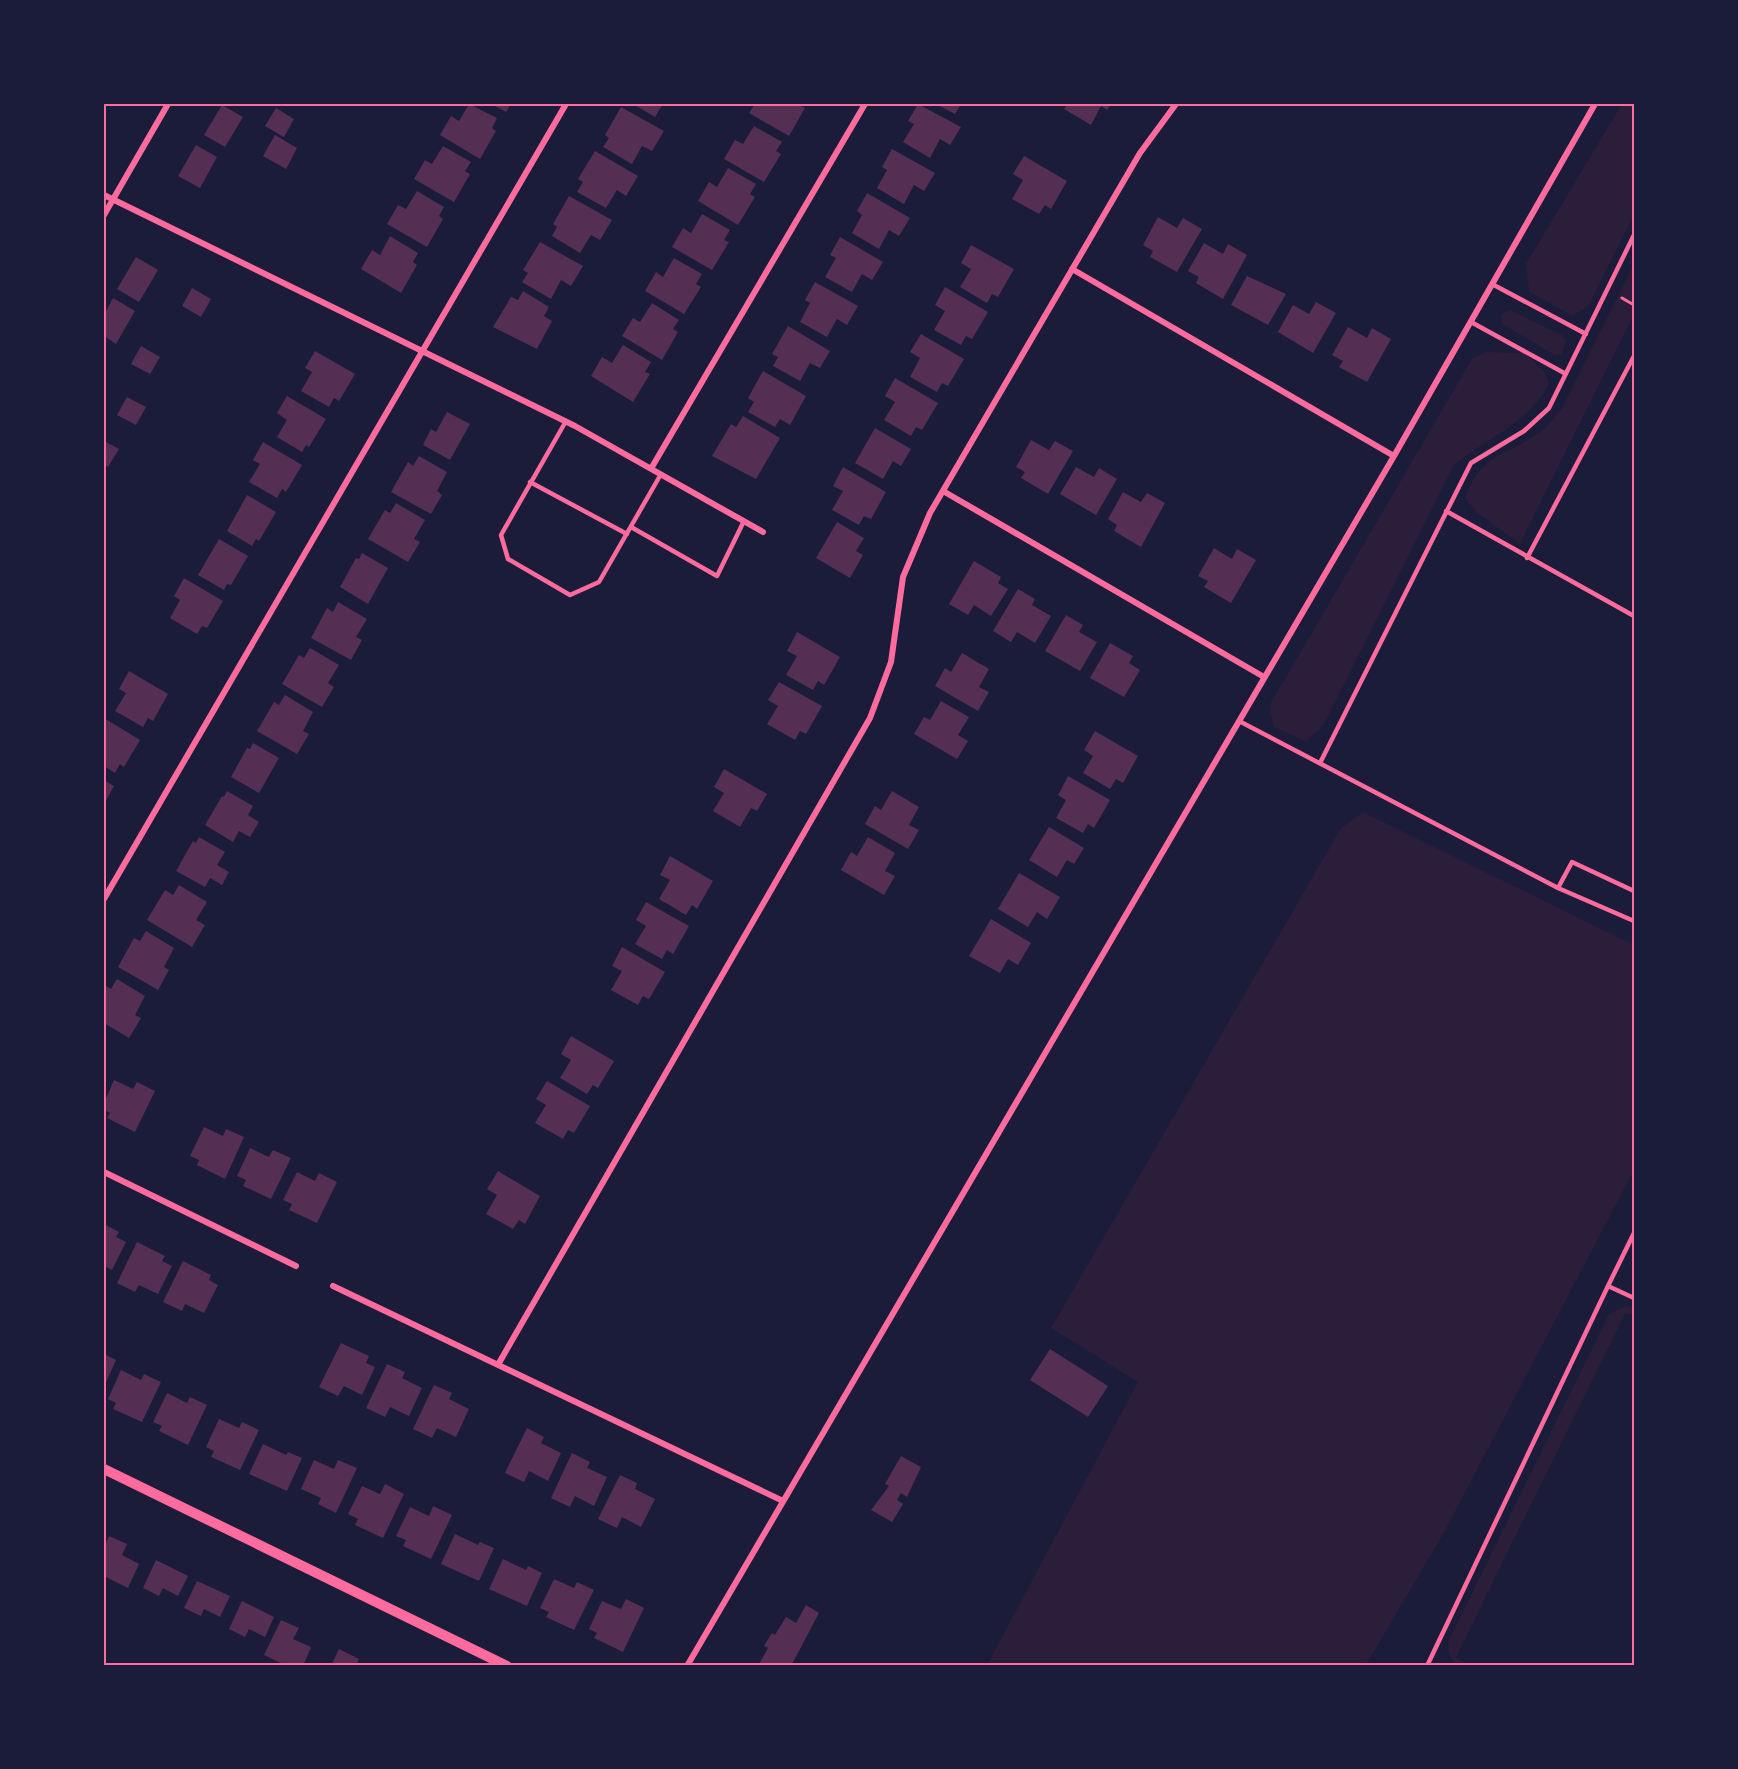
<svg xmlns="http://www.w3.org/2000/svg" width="1738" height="1769" font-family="Rubik,sans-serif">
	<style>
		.green { fill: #2a1e3b }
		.building { fill: #542f53 }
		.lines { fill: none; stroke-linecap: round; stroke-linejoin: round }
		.path { stroke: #ff6b9d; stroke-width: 3 }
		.service { stroke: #ff6b9d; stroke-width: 4.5 }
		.minor { stroke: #ff6b9d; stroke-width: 6 }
		.tertiary { stroke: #ff6b9d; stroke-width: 10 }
		.neatline { fill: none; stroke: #ff6b9d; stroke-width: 2 }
	</style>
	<rect width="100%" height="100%" fill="#1b1b3a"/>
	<path class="green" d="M1626 104H1634V214L1589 305 1573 316 1529 292 1526 264 1620 107Z
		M1634 264V314L1520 544 1476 512 1465 498C1480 452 1509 456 1543 430 1550 424 1556 415 1562 408Z
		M1510 310 1562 335 1566 341 1562 354 1555 355 1502 324 1501 314Z
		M1486 352 1526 353 1545 373 1549 383C1530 423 1487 438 1454 465L1324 724 1307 742 1274 727 1269 706 1472 359Z
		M1363 812 1634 945V1170L1446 1529 1366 1665H987L1138 1382 1051 1328 1341 828Z
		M1625 1306 1634 1308V1315L1625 1314 1456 1657 1469 1665H1459C1448 1660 1447 1650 1449 1640L1609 1314Z"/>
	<path class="building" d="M469 104 497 118 492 128 496 131 480 159 440 135 451 116 459 121Z
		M491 104H511L506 112Z
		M633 104H663L655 117Z
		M755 104H802L801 106 805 108 789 136 749 113Z
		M918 104 961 127 950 145 940 139 930 158 903 142 914 124 908 121Z
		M936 104H961L955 114Z
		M1067 104H1111L1107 110 1101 106 1091 125 1064 109Z
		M222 105 243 117 225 147 204 135Z
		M621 107 664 131 652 151 642 146 632 164 603 147 609 138 605 135Z
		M276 108 294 119 284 137 265 126Z
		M754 126 782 142 776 151 781 154 764 182 724 159 735 140 743 144Z
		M275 135 297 148 286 169 263 156Z
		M196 145 217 157 200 188 178 176Z
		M443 146 471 162 465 171 470 174 454 202 414 179 425 160 432 164Z
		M892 149 935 173 924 191 914 185 904 204 877 188 887 170 882 167Z
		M595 151 638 176 626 196 617 190 606 208 577 192 583 182 578 179Z
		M1024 156 1067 181 1051 209 1045 205 1039 214 1012 199 1023 180 1013 174Z
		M728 168 756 184 750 194 755 197 738 225 698 201 709 182 717 187Z
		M417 191 444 207 439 216 443 219 427 247 387 224 398 205 406 209Z
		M867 193 910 218 899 236 889 230 879 249 852 233 862 215 857 211Z
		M569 196 612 220 600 240 591 235 580 253 552 236 557 227 553 224Z
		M702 214 730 230 724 240 729 242 712 270 672 247 683 228 691 233Z
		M1158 217 1177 228 1183 218 1202 229 1177 272 1150 257 1153 251 1143 245Z
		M390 236 418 253 413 262 417 265 401 293 361 269 372 250 380 255Z
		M840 237 883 262 872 280 862 274 852 292 825 277 836 258 830 255Z
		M540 242 583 266 571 286 561 280 551 299 522 282 528 273 523 270Z
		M1204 243 1223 254 1228 244 1247 255 1223 299 1196 283 1199 277 1188 271Z
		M971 245 1014 269 998 297 992 294 987 303 960 287 971 269 961 263Z
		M136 257 158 270 139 302 117 289Z
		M674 258 702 274 696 284 701 287 684 314 645 291 656 272 663 277Z
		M1247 276 1286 294 1268 325 1231 305Z
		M815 282 858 306 847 325 837 319 827 337 800 322 810 303 805 300Z
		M945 287 988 312 972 339 966 336 961 345 934 330 945 311 935 305Z
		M192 288 211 299 201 317 182 306Z
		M523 291 549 307 544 316 552 321 537 349 493 327 511 297 518 300Z
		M113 298 135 311 116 344 104 336V315Z
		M1316 302 1336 313 1313 353 1278 332 1293 305 1309 314Z
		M652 303 679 320 673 329 678 332 662 360 622 336 633 318 640 322Z
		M788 326 830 351 820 368 810 363 800 381 773 366 778 357 772 354Z
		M1348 327 1367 338 1372 328 1391 339 1367 382 1339 367 1343 361 1332 355Z
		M921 334 964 359 948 386 942 383 937 392 910 377 920 358 910 352Z
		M623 345 651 362 645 372 650 374 633 402 591 376 602 357 612 363Z
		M141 346 160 357 150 374 131 364Z
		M315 351 355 374 339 401 334 398 329 407 301 391 312 372 305 368Z
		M763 371 806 396 790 425 780 419 775 427 748 412 754 402 748 398Z
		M895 378 938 403 922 430 916 427 911 436 884 420 895 402 885 396Z
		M287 396 326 419 309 447 306 445 302 452 277 437 287 420 277 413Z
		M127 397 146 407 136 425 117 415Z
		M447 412 470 424 450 460 423 445 431 429 436 432Z
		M743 416 780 438 756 479 712 456 731 424 736 427Z
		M875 428 911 449 901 466 893 461 883 479 855 463Z
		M1031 440 1049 450 1055 441 1073 451 1048 494 1021 478 1025 472 1016 467Z
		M104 441 119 449 108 467 104 464Z
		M263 442 302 465 286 492 282 489 277 498 249 482 260 464 253 460Z
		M419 456 447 472 437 491 442 495 431 514 391 492 408 462 413 466Z
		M843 467 886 492 871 519 864 516 859 525 832 510 843 491 833 486Z
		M1076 467 1094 477 1099 468 1117 479 1096 515 1060 494Z
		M1123 492 1141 502 1147 493 1165 503 1141 547 1114 531 1117 525 1108 519Z
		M247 495 276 512 259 541 256 539 252 546 227 531Z
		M396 503 425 520 414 539 420 542 408 562 368 539 385 510 390 513Z
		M837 522 864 538 856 551 863 555 850 578 816 558Z
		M219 539 248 556 231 585 227 584 224 590 198 575Z
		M1214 548 1232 559 1237 549 1256 560 1231 603 1204 587 1208 581 1198 576Z
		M362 553 388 568 368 604 340 587 356 558 359 559Z
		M974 561 1001 577 998 583 1008 589 991 616 974 605 968 615 949 604Z
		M184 578 223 601 207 628 202 626 197 634 170 618 180 600 174 596Z
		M1018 589 1035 599 1032 605 1051 616 1035 643 1017 632 1011 642 993 631Z
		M338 602 367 619 356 637 362 640 351 660 311 638 327 608 333 612Z
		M1066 615 1083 625 1079 632 1097 642 1080 671 1045 651Z
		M797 632 840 657 824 685 818 681 813 690 786 675 797 656 787 651Z
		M1110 643 1133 656 1129 663 1140 670 1124 697 1090 678Z
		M310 648 339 665 328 683 334 687 322 707 282 684 299 655 304 658Z
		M962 653 989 669 979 687 989 692 978 711 935 686 945 668 951 672Z
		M129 671 168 694 153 721 148 718 143 727 115 711 126 693 119 689Z
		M779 682 822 706 806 734 800 731 795 740 767 724 778 706 768 700Z
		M285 695 313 712 303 731 309 734 297 754 257 731 274 702 279 705Z
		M941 701 969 717 958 735 968 741 957 759 914 734 924 717 930 720Z
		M104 718 140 740 124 767 120 764 115 773 104 766Z
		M1095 731 1138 756 1123 783 1116 779 1110 789 1083 773 1093 756 1084 750Z
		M253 743 279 758 259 793 231 777 247 748 250 749Z
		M724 769 767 794 757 811 751 808 740 827 713 811 724 793 714 787Z
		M1068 776 1110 800 1094 828 1088 824 1083 833 1056 818 1066 800 1058 795Z
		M104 780 114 786 104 804Z
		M227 791 253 806 248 815 259 822 250 837 239 831 233 842 205 825 222 796 224 797Z
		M892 791 919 807 909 825 919 830 908 849 865 824 875 806 881 810Z
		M1049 827 1084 848 1074 864 1067 860 1057 877 1029 860Z
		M199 837 225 852 217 865 229 872 222 885 210 878 205 887 176 871 193 841 196 843Z
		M868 837 895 853 885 871 895 876 884 895 841 870 851 852 857 856Z
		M670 856 713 881 697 909 692 905 686 915 659 899 670 880 660 875Z
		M1019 873 1060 897 1047 919 1037 912 1028 927 998 909Z
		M179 885 207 902 196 920 205 925 192 947 147 920 165 890 173 895Z
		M646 902 689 926 673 954 667 950 662 959 635 944 646 926 636 920Z
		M991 919 1031 943 1018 965 1008 959 1000 973 969 956Z
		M146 931 174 948 164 967 169 970 158 990 118 967 134 938 140 941Z
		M622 947 665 972 649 999 643 996 638 1005 611 990 622 971 612 966Z
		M117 979 145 996 135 1015 141 1018 129 1038 104 1023V990L106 986 111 989Z
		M571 1036 614 1061 598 1088 593 1085 587 1094 560 1078 571 1060 561 1054Z
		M114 1080 133 1089 137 1082 155 1091 135 1132 107 1118 110 1113 104 1110V1103Z
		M547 1081 590 1106 574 1133 568 1130 563 1139 535 1123 546 1105 536 1099Z
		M204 1127 223 1136 226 1129 244 1137 225 1179 197 1165 199 1160 190 1156Z
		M250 1148 269 1157 273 1150 291 1158 271 1199 243 1186 246 1180 237 1176Z
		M498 1171 540 1196 525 1224 519 1220 513 1229 486 1214 497 1195 487 1189Z
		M297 1172 315 1181 319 1173 337 1182 317 1223 289 1210 292 1204 283 1200Z
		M104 1224 119 1232 116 1237 126 1242 112 1270 104 1266Z
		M137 1242 165 1256 162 1261 172 1266 158 1294 139 1285 135 1292 117 1283Z
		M183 1261 211 1275 209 1280 218 1285 204 1313 185 1304 182 1311 163 1302Z
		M341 1343 369 1356 366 1363 375 1367 362 1395 344 1386 338 1396 319 1387Z
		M1050 1349 1108 1386 1088 1417 1030 1380Z
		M104 1354 116 1360 104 1387Z
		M387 1364 405 1372 402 1378 422 1388 409 1416 390 1407 385 1417 366 1408Z
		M121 1370 141 1380 144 1374 161 1382 142 1422 113 1409 116 1403 108 1399Z
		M434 1385 452 1393 449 1399 469 1409 456 1437 437 1428 432 1438 413 1429Z
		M167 1393 187 1403 190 1397 207 1405 188 1445 159 1431 162 1426 153 1422Z
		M219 1419 239 1428 242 1422 259 1430 240 1470 211 1457 214 1451 206 1447Z
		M527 1428 544 1437 541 1443 561 1453 548 1481 529 1471 524 1482 505 1473Z
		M263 1444 286 1455 288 1452 302 1458 287 1491 249 1474Z
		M572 1453 590 1462 587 1468 607 1477 594 1506 575 1496 570 1507 551 1498Z
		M901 1456 921 1467 907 1497 901 1493 897 1500 903 1504 892 1522 871 1510 889 1486 885 1484Z
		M314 1460 334 1469 338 1460 357 1468 336 1513 318 1504 321 1498 301 1489Z
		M620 1475 637 1483 635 1489 655 1499 641 1527 622 1517 617 1528 598 1519Z
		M385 1484 404 1494 383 1538 355 1525 358 1519 348 1514 362 1486 380 1494Z
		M433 1506 452 1515 431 1559 403 1546 406 1540 396 1536 410 1507 429 1516Z
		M455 1534 478 1545 480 1542 494 1548 479 1581 441 1564Z
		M109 1536 127 1544 122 1555 139 1564 128 1588 104 1576V1548Z
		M503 1559 526 1570 528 1566 542 1573 527 1606 489 1589Z
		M156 1560 188 1576 178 1596 163 1588 159 1596 143 1588Z
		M554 1579 574 1588 577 1582 594 1590 574 1630 546 1617 549 1612 540 1608Z
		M197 1581 230 1596 220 1617 204 1609 201 1616 184 1608Z
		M626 1599 644 1608 623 1652 594 1638 597 1633 589 1629 602 1601 621 1609Z
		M242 1601 274 1617 265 1637 249 1629 245 1637 229 1629Z
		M806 1605 819 1613 791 1666H758L768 1648 764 1646 772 1633 775 1635 786 1617 796 1623Z
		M281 1620 299 1628 293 1639 311 1647 303 1666H287L264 1655Z
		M339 1649 359 1659 356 1666H331Z"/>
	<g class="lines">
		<path class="path" d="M1622 298 1634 305"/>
		<path class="service" d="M1492 284 1586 334
			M1471 322 1566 374
			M566 421 501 535 508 559 570 595 599 582 661 474
			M530 482 627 534
			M1446 511 1634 616
			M631 527 717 576 744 521
			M1527 558 1634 356
			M1239 721 1558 888 1634 921
			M1320 763 1471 463 1524 431 1549 408 1634 235
			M1558 888 1572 862 1634 891
			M1608 1286 1634 1233
			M1427 1666 1608 1286 1634 1298"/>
		<path class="minor" d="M104 195 575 426 763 532
			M104 215 168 104
			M1072 269 1394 456
			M652 467 865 104
			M943 491 1264 677
			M104 899 566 104
			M104 1172 296 1266
			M333 1286 783 1501
			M499 1363 870 718 891 662 903 577 930 513 1140 153 1176 104
			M687 1666 1394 456 1595 104"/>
		<path class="tertiary" d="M104 1469 507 1666"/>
	</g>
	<rect width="1738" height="1769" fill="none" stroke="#1b1b3a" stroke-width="210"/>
	<rect x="105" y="105" width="1528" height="1559" class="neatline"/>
</svg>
